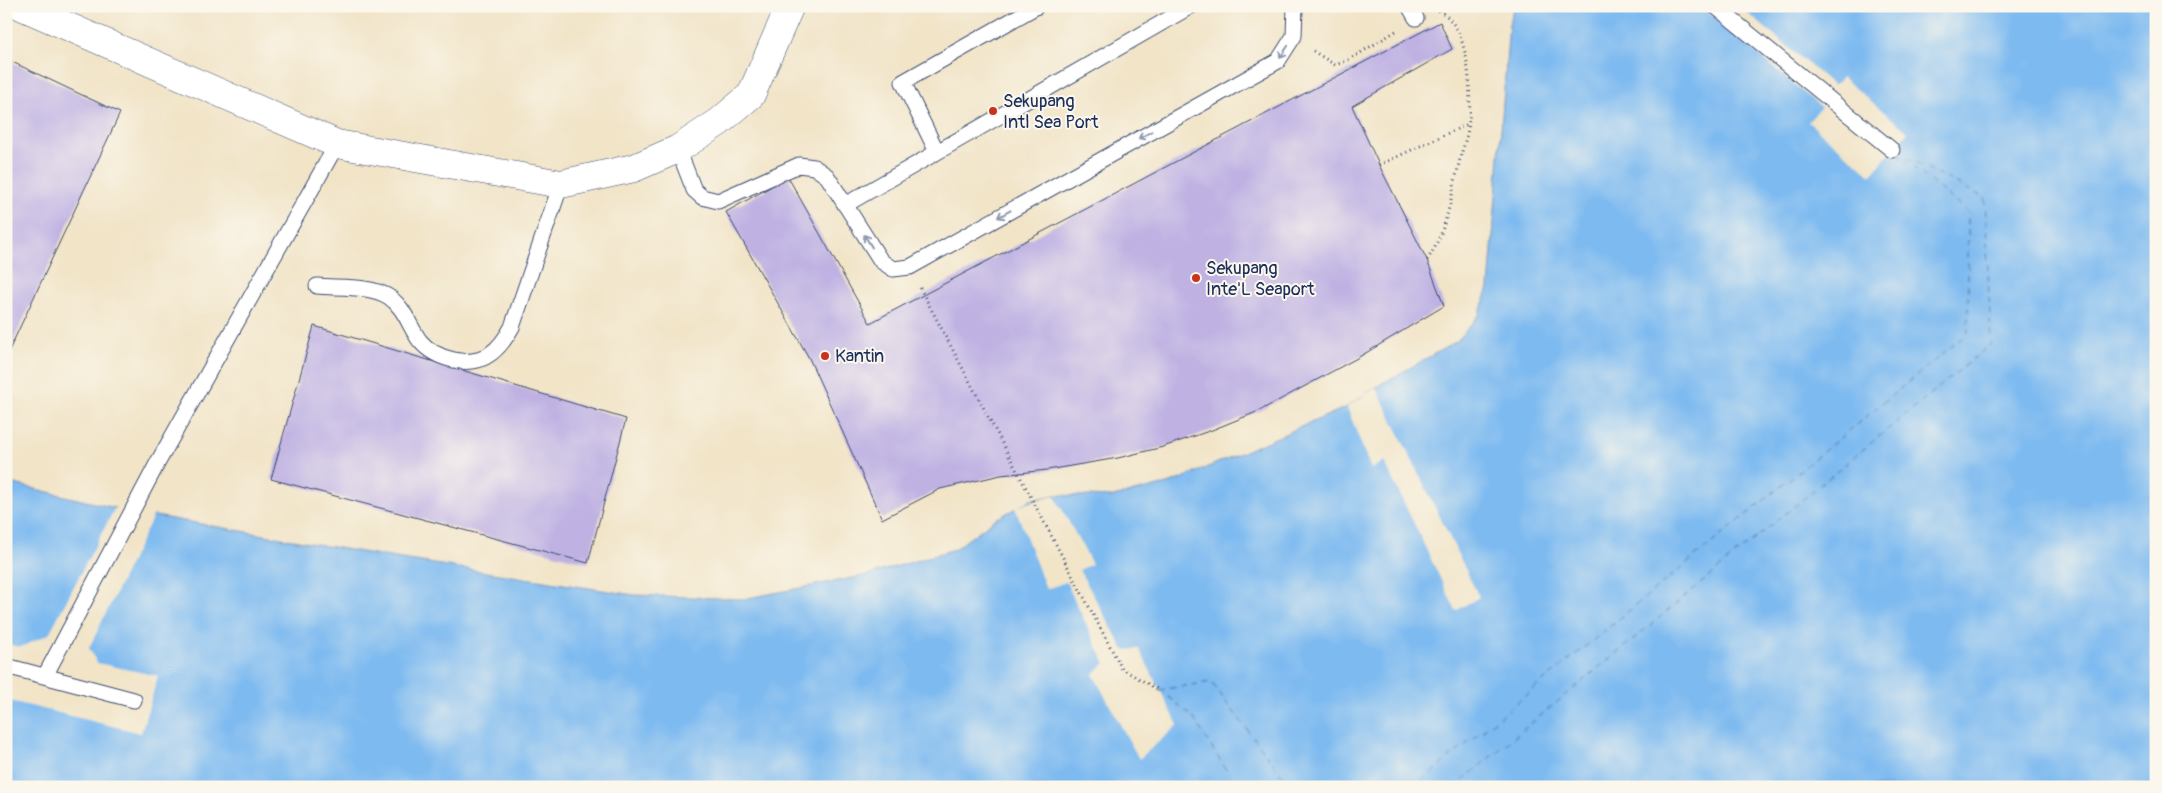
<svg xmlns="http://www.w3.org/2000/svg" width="2162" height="793" font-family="Pangolin,sans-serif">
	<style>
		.water { fill: #7dbaf0; stroke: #4c74a7 }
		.pier { fill: #f1e4c7 }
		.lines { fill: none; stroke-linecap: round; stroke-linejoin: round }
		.ferry { stroke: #38598a; stroke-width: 1; stroke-dasharray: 6 5; stroke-linecap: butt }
		.building { fill: #bfb2e3 }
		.service-casing { stroke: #3b4a6e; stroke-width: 17 }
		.tertiary-casing { stroke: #3b4a6e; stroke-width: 29 }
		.path { stroke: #3b4a6e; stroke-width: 3; stroke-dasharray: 1 4; stroke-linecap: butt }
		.service { stroke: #fff; stroke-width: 15 }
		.tertiary { stroke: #fff; stroke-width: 28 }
		.oneway { stroke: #8d97ae }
		.poi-dot { fill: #c8321e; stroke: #fbf7ec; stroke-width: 2 }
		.labels { text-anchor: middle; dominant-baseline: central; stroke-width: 4; stroke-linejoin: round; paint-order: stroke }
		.poi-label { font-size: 18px; fill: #1b2f5e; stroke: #fbf7ec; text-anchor: start }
	</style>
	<rect width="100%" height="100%" fill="#fbf7ec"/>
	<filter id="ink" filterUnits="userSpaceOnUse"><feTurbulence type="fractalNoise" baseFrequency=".02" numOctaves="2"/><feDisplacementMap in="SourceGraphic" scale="10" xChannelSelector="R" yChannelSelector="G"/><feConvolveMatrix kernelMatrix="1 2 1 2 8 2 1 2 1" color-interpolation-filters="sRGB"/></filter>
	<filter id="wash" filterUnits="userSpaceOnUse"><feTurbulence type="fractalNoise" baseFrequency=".0096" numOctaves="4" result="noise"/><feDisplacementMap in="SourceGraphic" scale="20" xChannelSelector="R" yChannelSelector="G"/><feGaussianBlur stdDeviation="1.12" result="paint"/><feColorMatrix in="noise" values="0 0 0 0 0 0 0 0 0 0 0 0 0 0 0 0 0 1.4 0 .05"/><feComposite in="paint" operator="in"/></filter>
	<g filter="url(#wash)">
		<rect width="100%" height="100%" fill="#f1e4c7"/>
		<path class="water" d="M1514 6H2156V787H6V482L132 512 402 559 634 595 743 599 868 575 955 549 994 520 1031 500 1054 495 1113 497 1171 483 1347 407 1376 387 1457 341 1479 315 1489 288 1509 24Z"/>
		<path class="pier" d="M1701 6H1739L1834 86 1842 77 1908 132 1871 175 1808 122 1821 107Z
			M1376 387 1479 597 1456 611 1384 461 1371 469 1347 407Z
			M1054 495 1092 564 1079 570 1124 650 1139 649 1178 725 1139 759 1093 674 1105 663 1066 582 1046 589 1015 507Z
			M116 506 155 512 89 648 97 663 158 676 141 733 6 700V644L21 647 49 634Z"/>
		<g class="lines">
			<path class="ferry" d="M1159 690 1211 682 1291 787
				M1160 690 1192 716 1237 787
				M1414 787 1968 333V212L1897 154
				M1454 787 1991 344 1985 198 1897 153"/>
		</g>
		<g id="blocks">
			<path class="building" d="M1440 22 1452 49 1352 106 1379 165 1427 260 1444 306 1359 357 1259 411 1212 430 1163 447 1118 458 1047 470 1001 475 940 489 882 519 809 358 726 212 788 177 870 323Z
				M6 59 120 113 6 357Z
				M314 326 626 419 588 563 271 479Z"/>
		</g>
	</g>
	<g filter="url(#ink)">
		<use href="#blocks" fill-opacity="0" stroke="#3b4a6e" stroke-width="1"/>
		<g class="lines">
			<defs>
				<path id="service" d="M1409 6 1416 18
					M1715 6 1892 150
					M678 149 694 190 702 197 718 201 799 165 814 167 827 176 881 261 893 269 910 267 1278 61 1294 36 1295 6
					M937 152 903 82 1037 6
					M845 205 1191 6
					M317 286C339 288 371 285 389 297 405 308 409 326 420 341 435 359 470 369 490 354 500 347 506 338 512 327L561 184
					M6 666 134 700
					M45 676 158 462 337 144"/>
				<path id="tertiary" d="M21 6 337 144 561 184 634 168 678 149 719 122 751 95 790 6"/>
			</defs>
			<use href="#service" class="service-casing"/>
			<use href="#tertiary" class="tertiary-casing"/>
			<path class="path" d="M1313 51 1335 65 1347 61 1396 31
				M1379 165 1468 124
				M1427 260C1447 232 1452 192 1460 159 1463 147 1468 134 1469 122 1471 90 1471 27 1438 10
				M920 288 1122 669 1159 690"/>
			<use href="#service" class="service"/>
			<use href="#tertiary" class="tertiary"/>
		</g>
		<defs><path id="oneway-shaft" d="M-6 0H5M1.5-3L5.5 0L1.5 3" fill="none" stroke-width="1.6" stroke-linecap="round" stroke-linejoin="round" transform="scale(1.25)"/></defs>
		<g class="oneway">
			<use href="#oneway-shaft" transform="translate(1284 52) rotate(124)"/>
			<use href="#oneway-shaft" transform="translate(1145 135) rotate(151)"/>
			<use href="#oneway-shaft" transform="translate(1004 214) rotate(151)"/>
			<use href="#oneway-shaft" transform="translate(868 241) rotate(-122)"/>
		</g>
	</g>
	<g class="poi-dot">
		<circle cx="993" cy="111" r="5"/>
		<circle cx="1196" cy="278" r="5"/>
		<circle cx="825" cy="356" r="5"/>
	</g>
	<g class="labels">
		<g class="poi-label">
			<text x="1003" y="101">Sekupang<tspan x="1003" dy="21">Intl Sea Port</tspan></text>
			<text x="1206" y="268">Sekupang<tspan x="1206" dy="21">Inte'L Seaport</tspan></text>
			<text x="835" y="356">Kantin</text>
		</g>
	</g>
	<rect width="2162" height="793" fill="none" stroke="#fbf7ec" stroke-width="25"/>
</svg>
